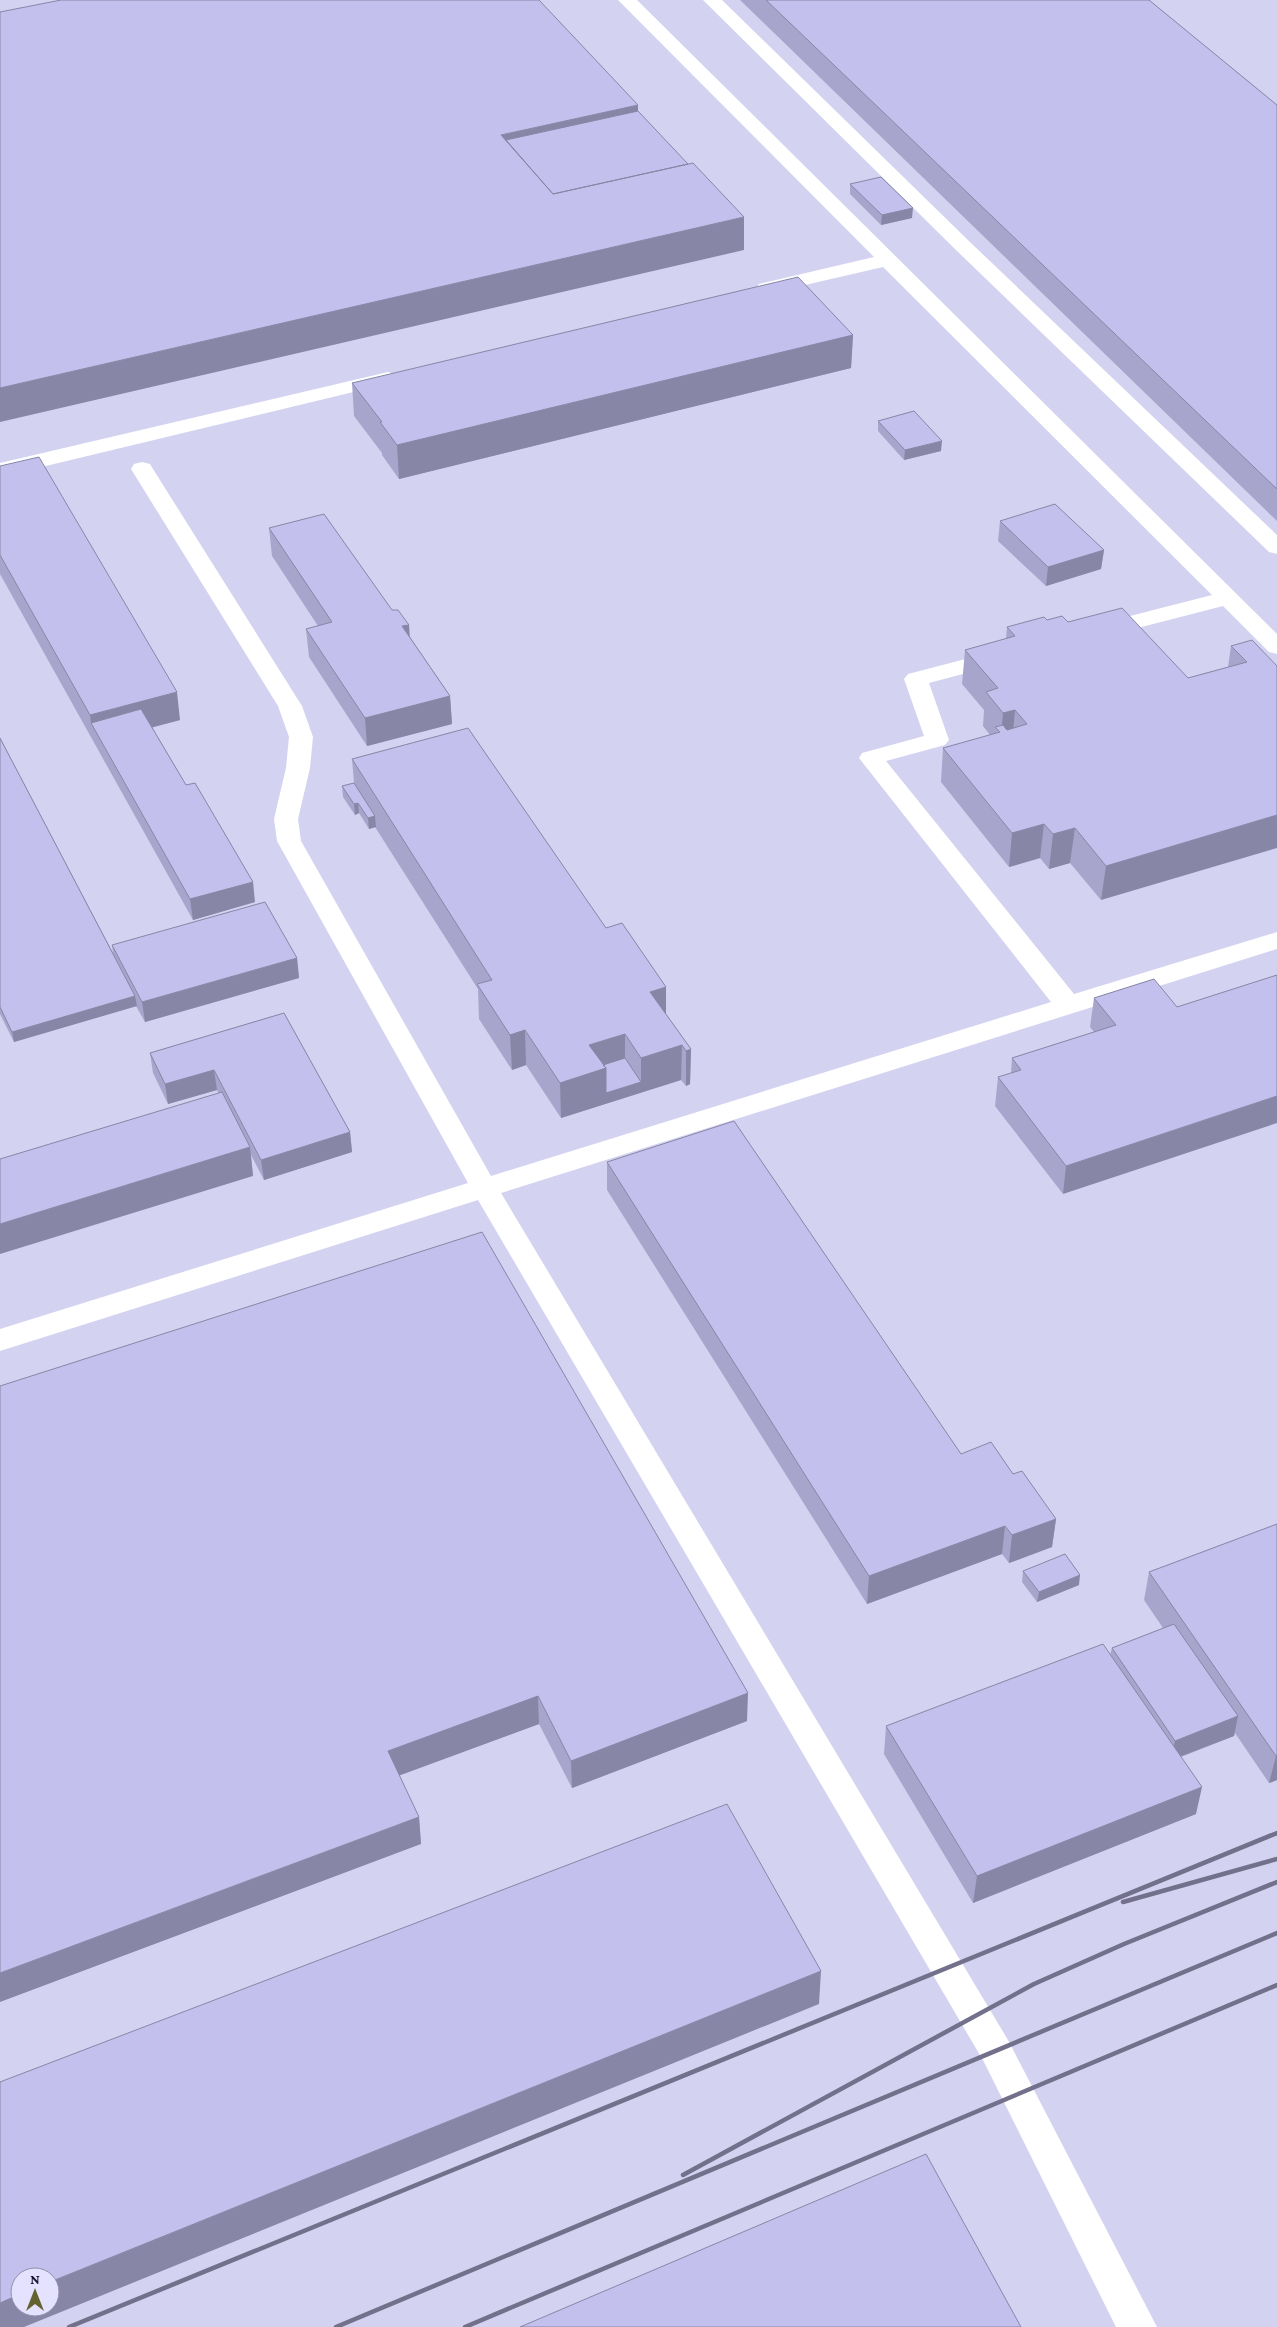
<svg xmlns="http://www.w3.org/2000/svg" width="1277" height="2327" font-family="'Crimson Pro',serif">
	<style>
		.built { fill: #d4d2f1; fill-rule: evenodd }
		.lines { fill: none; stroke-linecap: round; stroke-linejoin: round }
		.service { fill: #fff; fill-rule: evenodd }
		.rail { stroke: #72708a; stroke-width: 4.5 }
		.wall { fill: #a8a5cc }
		.shaded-wall { fill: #8886a6 }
		.building { fill: #c3c0ed; stroke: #8886a6 }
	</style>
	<rect width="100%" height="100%" fill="#e4e2fe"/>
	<path class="built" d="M0 0H1277V2327H0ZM20 2277H50V2307H20Z"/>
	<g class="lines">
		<path class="service" d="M618 0H637L1277 634V654L1269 652 1223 606 1099 638 1091 636 1087 631 1091 626 1212 595 883 267 766 294 759 292 756 288 759 284 874 257Z
			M703 0H722L971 243 1277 535V554L1269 552 957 251Z
			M388 372 395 374 398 378 395 382 0 477V463Z
			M142 462 150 464 153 469 302 706 313 737 310 768 298 819 301 841 491 1176 1051 1002 859 758 862 753 924 736 904 679 908 674 1000 650 1008 652 1012 657 1008 662 929 683 949 740 945 745 886 761 1074 994 1277 932V949L501 1193 1008 2040 1157 2327H1116L984 2062 478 1200 0 1351V1329L468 1183 277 841 274 819 286 768 289 737 278 706 131 469 134 464Z"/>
		<path class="rail" d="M1123 1902 1277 1859
			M683 2175 1034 1984 1124 1944 1277 1882
			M69 2327 1277 1833
			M336 2327 1277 1933
			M465 2327 1277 1985"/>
	</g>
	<path class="wall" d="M740 0H1149L1277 105V521Z
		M850 184 912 218 881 225 850 194Z
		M853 335 851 368 399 479 382 455V453L354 416 352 383Z
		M878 421 941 451 904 460 878 431Z
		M0 466 180 720 152 727 255 902 193 920 0 574Z
		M1000 521 1104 550 1101 569 1046 586 998 541Z
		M269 528 392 610 409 625 410 637 450 696 452 724 367 746 309 657 306 629 318 626 272 556Z
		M1047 620 1068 622 1188 678 1228 667 1231 646 1277 666 1101 900 1070 863 1049 869 1040 858 1009 867 941 782 943 748 990 735 983 726 984 710 962 684 965 650 1006 639 1007 627Z
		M0 738 113 953 112 945 297 958 299 978 145 1022 136 1006 14 1042 0 1014Z
		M352 759 606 928 666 987V1014L691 1049 690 1084 686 1086 681 1080 561 1118 526 1065 512 1070 479 1019 478 989 375 827 369 829 359 813 355 815 343 797 342 786 354 783Z
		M1154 979 1063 1194 995 1106 998 1077 1011 1073 1012 1058 1094 1032 1090 1027 1094 998Z
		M284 1013 350 1132 352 1152 264 1180 251 1155 253 1176 217 1090 168 1104 153 1073 150 1053Z
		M607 1162 961 1454 1013 1474 1056 1519 1052 1547 1009 1563 1002 1554 867 1604 607 1190Z
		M0 1386 747 1721 572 1788 539 1724 399 1775 419 1817 421 1844Z
		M1277 1524V1780L1269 1783 1235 1733 1234 1736 1181 1757 1196 1814 973 1903 884 1754 886 1726 1110 1655 1112 1648 1163 1628 1144 1600 1149 1572Z
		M1023 1571 1079 1585 1037 1602 1022 1582Z"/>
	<path class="shaded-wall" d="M638 105V137L521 162 501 135Z
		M913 208 912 218 881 225 882 215Z
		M744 217V250L0 422V388Z
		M853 335 851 368 399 479 397 445Z
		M942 441 941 451 904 460 905 450Z
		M1104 550 1101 569 1046 586 1048 567Z
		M409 625 410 652 402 626Z
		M177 692 180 720 102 741 91 723 90 715Z
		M450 696 452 724 367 746 365 718Z
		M1015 710 1012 744 1000 747 1003 713Z
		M358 803 359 813 355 815 354 804Z
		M1277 815V848L1101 900 1106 866Z
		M375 816 376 827 369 829 368 818Z
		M1044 824 1040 858 1009 867 1012 833Z
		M1075 828 1070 863 1049 869 1053 834Z
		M253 882 255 902 193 920 190 899Z
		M297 958 299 978 145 1022 142 1002Z
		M666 987V1022L650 992Z
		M135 996 137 1006 14 1042 12 1032Z
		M525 1030 526 1065 512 1070 510 1035Z
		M625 1034V1069L641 1082V1058L682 1045 681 1080 561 1118 560 1083 589 1045Z
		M691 1049 690 1084 686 1086V1051Z
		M214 1070 217 1090 168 1104 165 1084Z
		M1277 1096V1123L1063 1194 1066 1166Z
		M350 1132 352 1152 264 1180 261 1160Z
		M250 1147 253 1176 0 1254V1224Z
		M1056 1519 1052 1547 1009 1563 1012 1535Z
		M1005 1526 1002 1554 867 1604 869 1576Z
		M1080 1575 1079 1585 1037 1602 1039 1592Z
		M748 1693 747 1721 572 1788 571 1761Z
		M538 1696 539 1724 390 1779 388 1751Z
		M1238 1716 1234 1736 1171 1760 1175 1741Z
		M1277 1755V1780L1269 1783 1276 1756Z
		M1202 1787 1196 1814 973 1903 977 1876Z
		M419 1817 421 1844 0 2002V1973Z
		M821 1971 819 2004 24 2327H0V2303L20 2294V2307H50V2282Z"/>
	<path class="building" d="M61 0H539L638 105 501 135 553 194 693 163 744 217 0 388V12Z
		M766 0H1149L1277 105V489Z
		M638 111 688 164 553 194 506 140Z
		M881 177 913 208 882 215 850 184Z
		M798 277 853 335 397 445 380 422H382L352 383Z
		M914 411 942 441 905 450 878 421Z
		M39 457 177 692 90 715 0 555V466Z
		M1055 504 1104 550 1048 567 1000 521Z
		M324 514 392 610H398L409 625 402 626 450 696 365 718 306 629 332 622 269 528Z
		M1122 608 1188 678 1247 662 1231 646 1252 640 1277 666V815L1106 866 1075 828 1053 834 1044 824 1012 833 943 748 1000 732 995 727 1003 725 1007 730 1027 724 1015 710 1003 713 986 692 998 688 965 650 1015 636 1007 627 1044 617 1047 620 1062 616 1068 622Z
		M141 709 186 785 195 783 253 882 190 899 91 723Z
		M468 728 606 928 622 923 666 987 650 992 691 1049 686 1051 682 1045 641 1058 625 1034 589 1045 606 1068 560 1083 525 1030 510 1035 477 984 492 980 352 759Z
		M0 738 135 996 12 1032 0 1007Z
		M354 783 375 816 368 818 358 803 354 804 342 786Z
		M265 902 297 958 142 1002 112 945Z
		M1277 975V1096L1066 1166 998 1077 1021 1070 1012 1058 1116 1025 1094 998 1154 979 1177 1007Z
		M284 1013 350 1132 261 1160 214 1070 165 1084 150 1053Z
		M625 1058 641 1082 606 1093V1068L603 1065Z
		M222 1092 250 1147 0 1224V1159Z
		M734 1121 961 1454 991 1442 1013 1474 1022 1471 1056 1519 1012 1535 1005 1526 869 1576 607 1162Z
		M482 1232 748 1693 571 1761 538 1696 388 1751 419 1817 0 1973V1386Z
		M1277 1524V1755L1276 1756 1149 1572Z
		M1065 1554 1080 1575 1039 1592 1023 1571Z
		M1174 1624 1238 1716 1175 1741 1112 1648Z
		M1103 1644 1202 1787 977 1876 886 1726Z
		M727 1804 821 1971 50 2282V2277H20V2294L0 2303V2082Z
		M926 2154 1021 2327H520Z"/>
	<g transform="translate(35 2292)"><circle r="24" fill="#e4e2fe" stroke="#928faa"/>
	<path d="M0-4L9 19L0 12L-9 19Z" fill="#646330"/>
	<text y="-8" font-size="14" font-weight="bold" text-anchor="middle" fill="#16132b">N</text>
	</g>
</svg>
